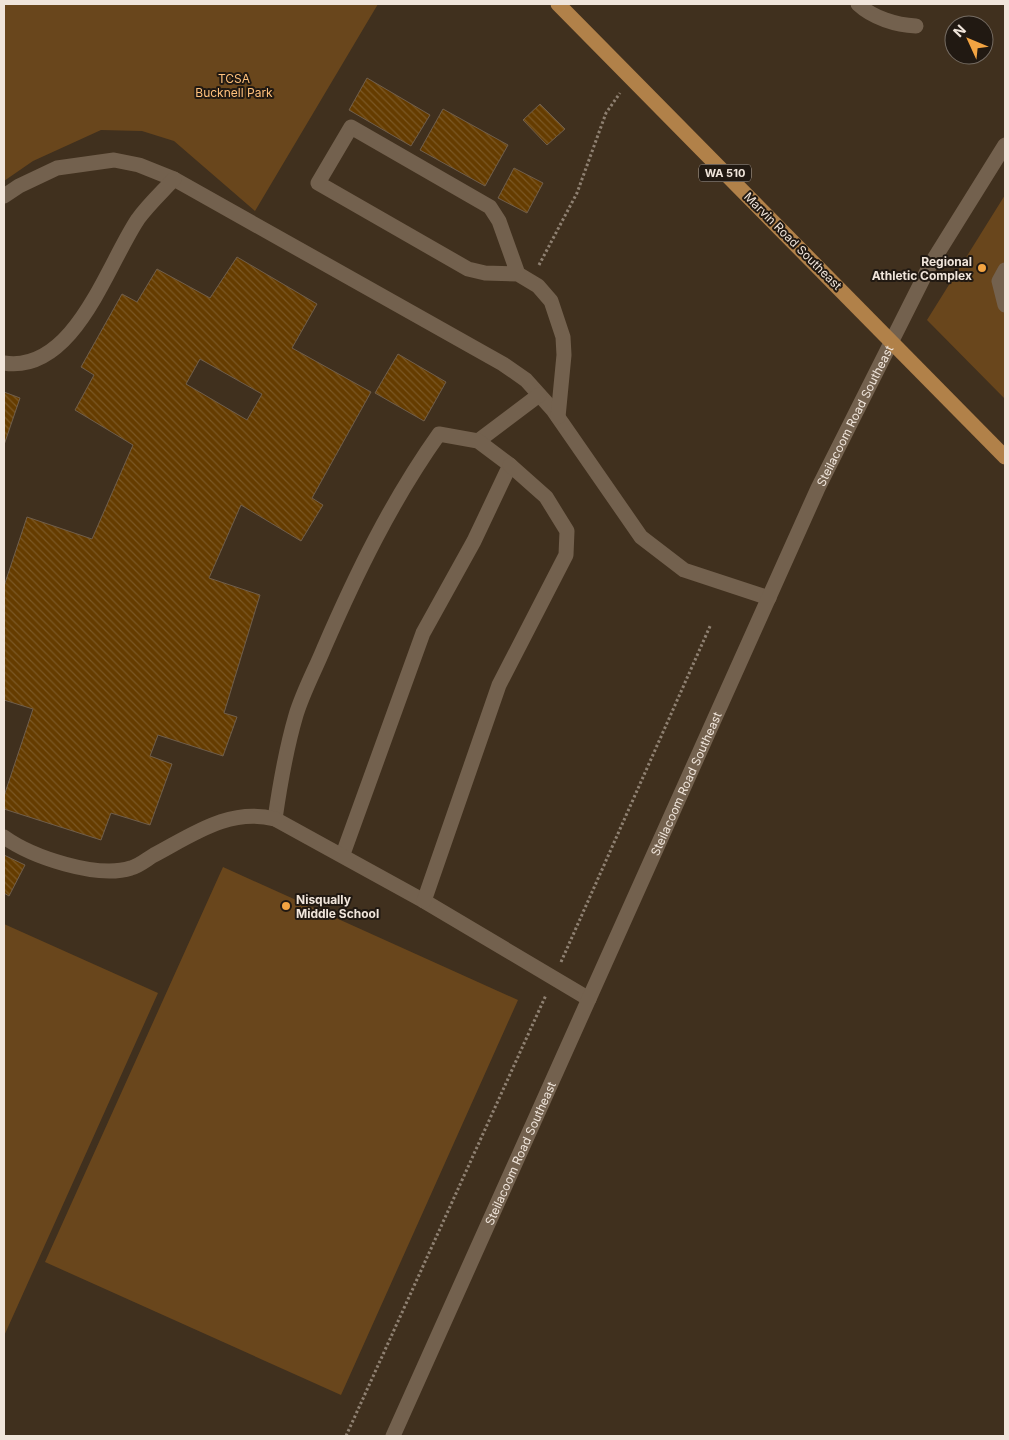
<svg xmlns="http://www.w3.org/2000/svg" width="1009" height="1440" font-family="Inter,sans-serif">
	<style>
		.green { fill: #69461c }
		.building { fill: url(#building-back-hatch); stroke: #705e4b; fill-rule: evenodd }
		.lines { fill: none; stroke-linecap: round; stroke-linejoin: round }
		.path { stroke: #8f8172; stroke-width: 3; stroke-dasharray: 2.5 2.5; stroke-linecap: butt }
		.minor { stroke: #73614e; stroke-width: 15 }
		.major { stroke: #b18149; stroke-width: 15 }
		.poi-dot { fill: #f3a442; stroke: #211912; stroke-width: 2 }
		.labels { text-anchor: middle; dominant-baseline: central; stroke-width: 4; stroke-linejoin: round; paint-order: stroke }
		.shield { fill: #211912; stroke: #b2a89f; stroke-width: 1 }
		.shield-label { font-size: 11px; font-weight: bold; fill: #f0e5db }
		.park-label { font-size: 12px; fill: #ffc17c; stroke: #211912 }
		.street-label { font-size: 12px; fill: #f0e5db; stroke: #211912 }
		.poi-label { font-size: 12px; font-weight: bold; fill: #f0e5db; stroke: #211912; text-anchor: end }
	</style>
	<defs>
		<pattern id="building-back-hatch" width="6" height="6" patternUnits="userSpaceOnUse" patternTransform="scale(1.25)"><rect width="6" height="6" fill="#653c00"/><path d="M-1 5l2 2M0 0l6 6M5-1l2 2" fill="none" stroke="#7b5825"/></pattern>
	</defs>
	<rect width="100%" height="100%" fill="#40301e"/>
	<path class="green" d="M4 4H378L255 211 174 141 142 131 101 130 33 161 4 181Z
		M1005 195V399L927 320Z
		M223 867 518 1000 341 1395 45 1262Z
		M4 924 158 993 4 1336Z"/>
	<path class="building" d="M367 78 430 115 411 146 349 110Z
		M540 104 565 129 547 145 523 120Z
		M443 109 508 145 485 186 420 150Z
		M514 168 543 183 527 213 498 198Z
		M237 257 317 304 292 348 371 392 312 498 323 505 301 541 241 505 209 578 260 595 224 713 237 717 223 756 158 735 150 756 172 764 150 825 111 813 101 840 4 809V796L33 709 4 700V586L27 517 92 539 133 445 75 410 94 375 81 367 122 294 137 302 157 269 210 298ZM200 359 262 394 247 420 186 384Z
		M398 354 446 382 424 421 375 393Z
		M4 392 20 398 4 445Z
		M4 855 25 865 9 896 4 893Z"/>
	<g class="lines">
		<path class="path" d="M539 265 577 193 606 113 620 93
			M561 962 711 624
			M346 1436 546 995"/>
		<g class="minor">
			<path d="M858 4C873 18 896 25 916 26"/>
			<path d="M4 196 19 186 57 168 114 160 139 165 174 179 503 364 526 380 553 410 641 537 684 570 769 598"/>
			<path d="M1005 270 999 281 1005 305"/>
			<path d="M518 274 499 221 490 207 351 127 318 183 468 269 485 273 518 274 538 286 551 301 563 337 564 355 558 417"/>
			<path d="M4 363C74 374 107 265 138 219 148 205 162 192 174 179"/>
			<path d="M478 441 539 395"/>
			<path d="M275 819C280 784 286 749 296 715 303 692 315 670 324 648 356 574 392 500 439 434L478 441 510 465 474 541 423 633 343 854"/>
			<path d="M4 837C32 857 97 879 131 868 139 866 147 859 154 855 192 835 230 807 275 819L424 901 589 999"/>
			<path d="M424 901 499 685 566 555 567 531 546 497 510 465"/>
			<path id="s1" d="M393 1436 818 488 929 267 1005 145"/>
		</g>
		<path class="major" d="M558 4 1005 457"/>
	</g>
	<g class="poi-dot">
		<circle cx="982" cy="268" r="5"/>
		<circle cx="286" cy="906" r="5"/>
	</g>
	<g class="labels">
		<rect class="shield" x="699" y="164.5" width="52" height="17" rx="4"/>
		<g class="shield-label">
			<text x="725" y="173">WA 510</text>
		</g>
		<g class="park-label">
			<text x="234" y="78">TCSA<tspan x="234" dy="14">Bucknell Park</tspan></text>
		</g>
		<g class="street-label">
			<text transform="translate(793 241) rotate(45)">Marvin Road Southeast</text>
			<text stroke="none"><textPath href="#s1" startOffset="1120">Steilacoom Road Southeast</textPath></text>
			<text stroke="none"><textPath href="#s1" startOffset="715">Steilacoom Road Southeast</textPath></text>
			<text stroke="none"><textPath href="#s1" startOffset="310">Steilacoom Road Southeast</textPath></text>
		</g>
		<g class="poi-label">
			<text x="972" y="261">Regional<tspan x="972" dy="14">Athletic Complex</tspan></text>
			<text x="296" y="899" text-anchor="start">Nisqually<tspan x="296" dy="14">Middle School</tspan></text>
		</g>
	</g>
	<rect width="1009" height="1440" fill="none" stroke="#f0e5db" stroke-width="10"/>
	<g transform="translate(969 40) rotate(314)"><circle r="24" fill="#211912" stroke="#746b62"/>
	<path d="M0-4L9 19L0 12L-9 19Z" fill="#f3a442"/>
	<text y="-8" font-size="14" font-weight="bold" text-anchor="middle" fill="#f0e5db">N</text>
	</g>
</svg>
